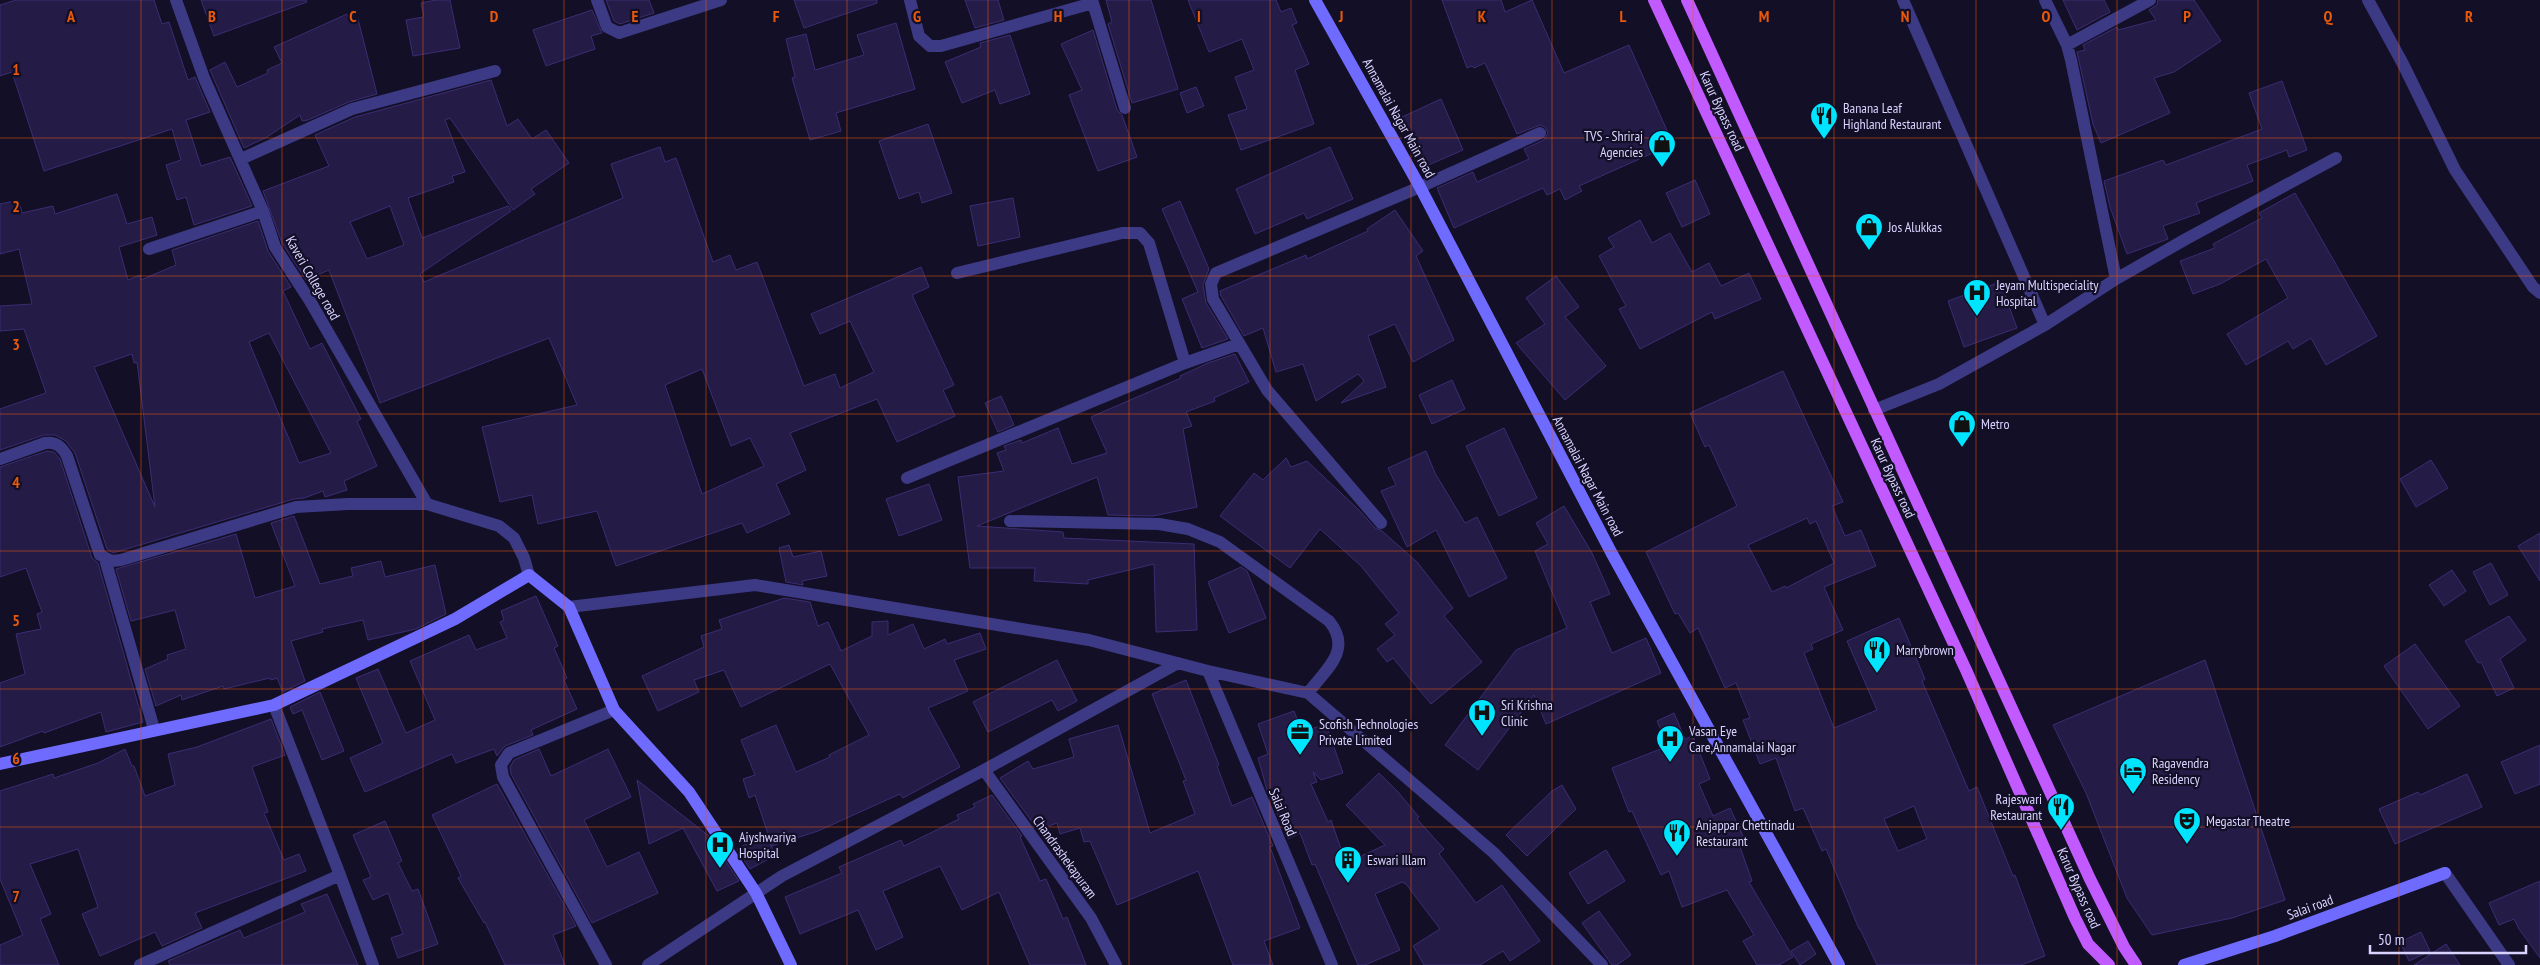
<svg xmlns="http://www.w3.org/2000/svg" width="2540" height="965" font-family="'PT Sans Narrow',sans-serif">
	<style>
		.building { fill: #241b47; stroke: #3b2d73; fill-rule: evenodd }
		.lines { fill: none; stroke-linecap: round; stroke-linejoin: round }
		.street { stroke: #3d3a85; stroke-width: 12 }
		.secondary { stroke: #6f6bff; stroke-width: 12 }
		.primary { stroke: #c25bff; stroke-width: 12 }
		.grid { fill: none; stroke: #e8590c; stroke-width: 1; stroke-opacity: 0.55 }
		.labels { text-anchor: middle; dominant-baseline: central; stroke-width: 4.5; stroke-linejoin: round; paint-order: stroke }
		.poi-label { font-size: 14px; fill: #d9d4ff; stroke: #130f26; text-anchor: start }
		.street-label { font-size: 14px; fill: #d9d4ff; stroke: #130f26 }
		.grid-label { font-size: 16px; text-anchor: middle; font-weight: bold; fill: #e8590c; stroke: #130f26; stroke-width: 4.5; stroke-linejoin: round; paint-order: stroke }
	</style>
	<rect width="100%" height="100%" fill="#130f26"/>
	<path class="building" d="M16 0H154L162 24 169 22 188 80 195 77 210 112 186 120 201 166 230 157 252 206 194 225 186 197 177 200 166 165 181 160 172 129 44 171 12 72 0 76V5Z
		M201 0H306L307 2 214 36Z
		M436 0H450L460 48 413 56 406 20 424 17 421 3Z
		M606 0H649L654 13 620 24 614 21Z
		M794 0H877V3L804 28Z
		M965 0H998L1004 20 975 28Z
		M1106 0H1151L1178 89 1132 103 1108 24 1112 22Z
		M1188 0H1276L1281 12 1291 8 1297 23 1292 25 1309 64 1295 70 1314 124 1241 150 1228 115 1247 109 1235 77 1254 70 1242 39 1209 52Z
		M1442 0H1501L1505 12 1532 0 1564 73 1629 45 1673 144 1579 186 1582 191 1565 200 1560 189 1547 195 1543 188 1454 228 1437 188 1473 172 1477 182 1529 159 1524 149 1544 140 1548 133 1545 127 1540 125 1517 134 1485 63 1474 68 1472 66 1467 68Z
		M2063 0H2104L2110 12 2077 30Z
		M2158 0H2194L2221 41 2174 72 2154 78 2170 113 2101 143 2093 124 2077 52 2085 50 2083 45 2117 27 2118 30 2156 20 2149 10 2157 5Z
		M592 10 602 33 591 36 595 49 546 66 533 30Z
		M347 14 350 21 358 19 377 94 349 102 308 120 302 121 300 115 267 137 244 148 210 70 225 62 237 87 268 73 267 70 282 63 274 47Z
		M896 23 915 89 836 113 841 131 810 140 792 78 795 77 786 39 806 34 815 70 864 55 857 35Z
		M1093 30 1117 110 1122 115 1137 157 1098 171 1069 95 1082 90 1061 44Z
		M1010 35 1030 94 1000 104 995 90 962 103 945 62 981 47 980 43Z
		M491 80 507 126 518 119 532 139 546 130 569 163 531 189 535 194 513 210 450 118 445 120 465 172 452 176 454 182 408 198 422 238 508 206 511 211 420 274 424 282 623 198 611 164 660 147 665 162 676 158 713 262 730 255 736 270 757 262 804 386 835 374 840 388 874 372 850 321 820 334 811 314 921 267 929 287 912 295 954 385 943 390 955 416 897 442 877 399 790 433 806 470 776 484 790 514 747 533 742 523 616 566 597 511 538 524 532 495 500 502 482 427 577 405 549 338 380 403 329 270 306 280 282 243 263 191 329 166 315 135 355 117ZM390 206 404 245 367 259 350 222ZM702 369 731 446 750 438 764 466 702 494 665 385Z
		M2282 81 2307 150 2289 157 2287 150 2247 165 2253 181 2196 203 2200 213 2163 226 2168 239 2127 254 2110 207 2104 181 2163 160 2166 165 2262 129 2249 93Z
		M1196 87 1204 106 1187 113 1180 93Z
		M1441 99 1463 150 1424 167 1402 117Z
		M928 124 952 193 922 203 919 192 899 199 879 141Z
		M1330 147 1353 199 1307 219 1304 213 1255 234 1236 189Z
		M1695 180 1710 214 1682 227 1666 193Z
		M2295 193 2377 336 2326 365 2311 338 2293 349 2288 341 2246 365 2227 334 2288 298 2266 259 2220 284 2193 294 2180 261 2215 248 2213 244 2262 218 2259 213Z
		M117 194 127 224 152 217 157 235 119 247 128 280 140 275 141 280 176 265 172 250 258 221 268 251 291 287 283 291 310 349 322 343 361 419 357 421 377 466 344 481 347 490 325 497 323 491 304 498 294 499 113 553 107 549 75 453 66 441 55 435H44L0 450V409L46 393 24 329 0 331V306L32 304 19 249 0 254V204L19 200 22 213 53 206 55 214ZM269 333 331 453 299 463 249 342ZM132 354 134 363 137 362 155 507 94 367Z
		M1013 198 1020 237 978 246 970 206Z
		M1180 201 1209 269 1203 285 1206 303 1228 339 1202 348 1182 299 1198 292 1162 209Z
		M1395 210 1423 251 1416 256 1454 340 1413 362 1395 324 1368 336 1386 387 1341 403 1364 381 1358 374 1316 401 1303 364 1276 372 1263 328 1244 336 1221 296 1220 291 1306 255 1307 259 1368 231 1367 229Z
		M1640 220 1652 243 1670 233 1692 272 1709 263 1721 286 1749 273 1761 299 1715 319 1712 312 1640 349 1619 309 1626 306 1599 256 1614 247 1608 238Z
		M1556 276 1579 307 1565 317 1606 366 1565 400 1516 343 1545 324 1526 298Z
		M2000 282 2017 328 1964 347 1948 301Z
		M1235 354 1249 382 1214 398 1215 401 1186 412 1192 426 1183 429 1197 507 1153 516 1108 515 1097 477 977 526 1063 532 1064 538 1194 544 1197 630 1156 632 1154 564 1088 580V584L1034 581 1035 568H970L958 477 1004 471 997 453 1006 450 1004 446 1021 440 1022 443 1058 428 1072 464 1107 453 1091 417 1181 378 1180 376 1208 363Z
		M1783 371 1843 502 1832 506 1845 536 1861 530 1876 566 1824 587 1843 630 1811 644 1813 649 1804 653 1834 728 1877 710 1847 641 1899 618 1925 679 1922 681 1969 791 1977 787 2013 876 2015 875 2045 956 2021 965H1877L1860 929H1859L1826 849 1822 851 1803 808 1795 811 1776 758 1760 764 1743 720 1750 718 1736 683 1725 688 1698 628 1690 633 1678 613 1675 614 1646 552 1737 506 1709 445 1705 447 1690 413ZM1807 518 1810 524 1816 521 1834 563 1786 588 1785 586 1772 592 1748 545ZM1914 806 1927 839 1898 851 1884 819Z
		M1452 380 1465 409 1432 424 1419 395Z
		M1001 396 1014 425 998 432 985 403Z
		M1504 428 1537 498 1499 516 1466 446Z
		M47 451 54 452 60 459 92 558 98 563 143 722 106 732 101 712 44 733 43 731 0 747V683L25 674 16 634 41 629 37 614 42 612 26 568 0 577V467Z
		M1426 451 1435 473 1465 523 1477 517 1507 578 1469 597 1436 530 1407 547 1381 491 1396 485 1388 468Z
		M1286 458 1291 467 1307 461 1359 510 1375 528 1382 531 1417 562 1453 608 1444 616 1482 662 1431 704 1393 658 1387 662 1377 649 1395 635 1385 624 1399 613 1361 566 1320 529 1290 568 1220 516 1254 473 1263 480Z
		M2431 460 2448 488 2416 507 2400 479Z
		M929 484 942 520 899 536 886 499Z
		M1564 506 1592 553 1610 594 1590 602 1612 653 1646 638 1661 673 1546 724 1534 695 1478 770 1445 745 1516 650 1567 628 1535 551 1548 544 1536 523Z
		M294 516 320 584 353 576 351 568 381 561 385 577 435 565 446 614 416 629 368 640 363 620 322 629 323 632 291 641 305 681 283 692 277 678 271 680 270 678 224 689 223 686 182 700 181 695 156 706 145 669 168 659 167 655 186 649 175 610 131 621 116 569 236 534 255 598 295 586 271 523Z
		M2540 533V581L2518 546Z
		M789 545 793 557 821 551 827 576 802 581 803 585 786 582 779 548Z
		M2491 563 2508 595 2490 605 2473 572Z
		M1241 567 1247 571 1266 618 1229 633 1208 582Z
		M2452 570 2466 591 2444 606 2429 585Z
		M536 596 558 646 554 648 567 678 564 680 577 709 531 730 533 735 505 746 497 756 494 749 456 763 452 754 365 792 350 758 383 743 356 678 378 669 406 733 435 720 410 661 469 635 476 650 507 638 500 622 504 620 501 611Z
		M784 598 810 602 818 626 828 622 841 651 872 636V622L888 621V635L913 624 924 649 945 639 947 644 980 633 986 649 954 660 968 691 928 708 960 767 903 798 900 794 818 831 772 846 755 795 749 798 743 779 755 775 741 740 776 725 796 772 830 757 829 755 869 735 830 664 741 707 724 670 694 680 699 692 658 711 642 676 704 647 701 636 722 629 719 620Z
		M2509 616 2526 640 2500 659 2514 688 2497 696 2481 662 2478 663 2465 641Z
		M2415 644 2460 706 2428 729 2384 666Z
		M1057 660 1077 701 1058 711 1052 700 988 732 973 702Z
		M2205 660 2285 900 2232 918 2152 935 2127 898 2086 793 2053 725Z
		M1186 680 1219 765 1217 766 1232 806 1252 797 1273 846 1270 847 1300 928 1264 941 1273 965H1233L1198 871 1117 905 1090 841 1084 842 1080 828 1060 834 1057 823 1038 830 1000 778 1028 761 1033 769 1074 757 1069 739 1118 725 1150 833 1195 814 1183 781 1186 780 1152 694Z
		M320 692 344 751 322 760 302 710 293 714 290 707Z
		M1294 711 1302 732 1326 724 1343 773 1321 780 1313 772 1317 782 1311 784 1328 822 1331 820 1346 863 1385 845 1346 805 1379 773 1398 792 1419 817 1417 819 1444 849 1439 854 1476 903 1502 885 1540 941 1510 961 1503 951 1480 965H1424L1413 946 1440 929 1406 884 1402 882 1375 894 1400 950 1365 965H1358L1315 864 1312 865 1300 833 1288 839 1267 790 1258 758 1268 754 1258 724Z
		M1674 713 1685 739 1693 736 1710 779 1699 784 1713 816 1730 808 1744 838 1738 841 1752 881 1749 882 1793 957 1779 965H1757L1743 941 1754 935 1727 890 1682 907 1669 871 1661 875 1632 811 1629 812 1612 768 1668 746 1657 721Z
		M271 719 285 755 252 767 268 812 264 813 284 860 299 854 306 871 195 913 202 928 162 946 155 932 100 956 82 914 98 907 78 849 30 864 51 914 40 919 59 965H0V945L23 935 0 879V791L53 774 54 778 98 763 125 749 132 766H134L145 796 175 785 168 754 197 747Z
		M2540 745V784L2515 794 2501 762Z
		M539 749 551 776 608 749 631 797 584 820 607 867 639 852 658 893 592 923 511 774 510 767 514 760Z
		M2467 774 2482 807 2395 844 2379 809 2418 792 2420 795Z
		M637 780 709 836 739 881 717 891 683 828 649 844Z
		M497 784 576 926 553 935 565 965H505L485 922 484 923 458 878 461 876 432 815Z
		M1562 785 1576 809 1527 856 1506 835 1552 791Z
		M992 795 1022 836 1020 837 1040 881 1046 879 1063 919 1067 917 1086 965H1030L999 892 962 910 940 866 883 891 903 937 876 950 858 910 800 934 785 897 842 873 839 867 901 840 904 846 959 819 957 815 975 807 973 804Z
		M385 821 402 861 398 863 412 891 418 889 438 944 398 958 391 938 403 934 388 893 373 900 363 880 371 877 353 835Z
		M765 834 776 855 750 869 737 849Z
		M1606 850 1625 881 1588 904 1569 873Z
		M2540 881V958L2519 929 2514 919 2499 925 2489 903Z
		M327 894 358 965H170L168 961 240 930 244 938 305 912 301 904Z
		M1599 911 1631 955 1617 965H1612L1582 923Z
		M2421 932 2430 951 2409 961 2400 942Z
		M1808 941 1816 954 1800 965 1791 951Z
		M2446 944 2460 965H2414Z"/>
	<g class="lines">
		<path class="street" d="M176 0 204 78 263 211 275 247 310 301 427 504
			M597 0 607 27 619 33 721 0
			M910 0 919 36 930 46H941L1093 3 1125 108
			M1903 0 2045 325
			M2045 0 2067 45 2071 60 2116 279
			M2368 0 2403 64 2455 170 2533 287 2540 293
			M2067 45 2150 0
			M241 159 352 109 495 71
			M149 249 263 211
			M957 273 1122 233H1140L1149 243 1185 363
			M1874 410 1939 384 2045 325 2116 279 2186 239 2336 158
			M0 459 45 443C56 441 62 447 67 456L100 555 112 561 121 560 296 507 348 504H427L499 526 514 538 524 558 529 575
			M907 478 1185 363 1239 344
			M1010 521 1159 524 1188 529 1220 542 1329 621C1353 650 1326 669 1308 693
			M1381 523 1267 390 1213 299 1211 284 1216 273 1420 187 1540 133
			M105 559 154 729
			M569 607 755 585 1089 640 1208 671 1308 693 1494 853 1602 965
			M1208 671 1332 965
			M984 770 1091 918 1116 965
			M2445 873 2509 965
			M340 875 373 965
			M140 965 340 875 274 705
			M606 965 503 777 501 765 509 753 614 710
			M648 965 782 876 984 770 1178 663"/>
		<path class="secondary" d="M1315 0 1420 187 1611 552 1839 965
			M0 764 274 705 455 619 529 575 569 607 614 710 689 792 756 893 791 965
			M2184 965 2275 936 2445 873"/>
		<path class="primary" d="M1654 0 1966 670 2075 918 2088 944 2109 965
			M1687 0 2090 879 2124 947 2136 965"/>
	</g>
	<path class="grid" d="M141 0V965M282 0V965M423 0V965M564 0V965M706 0V965M847 0V965M988 0V965M1129 0V965M1270 0V965M1411 0V965M1552 0V965M1693 0V965M1834 0V965M1976 0V965M2117 0V965M2258 0V965M2399 0V965M0 138H2540M0 276H2540M0 414H2540M0 551H2540M0 689H2540M0 827H2540"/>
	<defs>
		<symbol id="restaurant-pin" viewBox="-11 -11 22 30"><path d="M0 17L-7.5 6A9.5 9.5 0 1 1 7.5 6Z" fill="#00e5ff" stroke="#130f26"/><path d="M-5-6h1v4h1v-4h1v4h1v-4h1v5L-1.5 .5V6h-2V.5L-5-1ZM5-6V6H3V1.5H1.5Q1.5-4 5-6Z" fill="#111"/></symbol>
		<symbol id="shop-pin" viewBox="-11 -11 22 30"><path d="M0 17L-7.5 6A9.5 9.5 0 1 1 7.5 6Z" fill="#00e5ff" stroke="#130f26"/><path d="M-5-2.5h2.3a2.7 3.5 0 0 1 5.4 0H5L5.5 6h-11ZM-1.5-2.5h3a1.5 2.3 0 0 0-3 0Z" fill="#111"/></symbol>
		<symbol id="hospital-pin" viewBox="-11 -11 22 30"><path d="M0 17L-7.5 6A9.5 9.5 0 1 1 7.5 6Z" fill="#00e5ff" stroke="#130f26"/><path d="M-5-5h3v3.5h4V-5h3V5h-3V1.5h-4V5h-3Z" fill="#111"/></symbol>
		<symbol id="office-pin" viewBox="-11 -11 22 30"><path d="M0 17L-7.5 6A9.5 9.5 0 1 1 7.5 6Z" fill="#00e5ff" stroke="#130f26"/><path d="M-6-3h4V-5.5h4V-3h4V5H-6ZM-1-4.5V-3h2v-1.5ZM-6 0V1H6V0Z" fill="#111"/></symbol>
		<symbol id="hotel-pin" viewBox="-11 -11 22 30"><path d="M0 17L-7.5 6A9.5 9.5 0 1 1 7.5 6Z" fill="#00e5ff" stroke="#130f26"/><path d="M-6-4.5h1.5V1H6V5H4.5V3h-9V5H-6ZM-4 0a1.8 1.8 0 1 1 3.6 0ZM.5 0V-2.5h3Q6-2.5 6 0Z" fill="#111"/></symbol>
		<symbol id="theatre-pin" viewBox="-11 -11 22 30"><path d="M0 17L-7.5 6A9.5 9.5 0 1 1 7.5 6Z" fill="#00e5ff" stroke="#130f26"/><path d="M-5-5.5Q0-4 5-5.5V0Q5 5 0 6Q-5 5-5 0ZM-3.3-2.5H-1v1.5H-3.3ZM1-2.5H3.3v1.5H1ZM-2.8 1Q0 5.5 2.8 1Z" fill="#111"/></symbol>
		<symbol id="building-pin" viewBox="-11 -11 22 30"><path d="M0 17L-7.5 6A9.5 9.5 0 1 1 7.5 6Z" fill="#00e5ff" stroke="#130f26"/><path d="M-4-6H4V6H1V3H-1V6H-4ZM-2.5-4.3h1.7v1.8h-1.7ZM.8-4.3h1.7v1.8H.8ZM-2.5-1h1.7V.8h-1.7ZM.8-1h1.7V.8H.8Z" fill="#111"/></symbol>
	</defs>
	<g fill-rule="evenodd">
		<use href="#restaurant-pin" x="1808" y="100" width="32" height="43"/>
		<use href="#shop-pin" x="1646" y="128" width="32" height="43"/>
		<use href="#shop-pin" x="1853" y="211" width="32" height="43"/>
		<use href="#hospital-pin" x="1961" y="277" width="32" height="43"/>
		<use href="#shop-pin" x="1946" y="408" width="32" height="43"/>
		<use href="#restaurant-pin" x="1861" y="634" width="32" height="43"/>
		<use href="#hospital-pin" x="1466" y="697" width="32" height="43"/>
		<use href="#office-pin" x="1284" y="716" width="32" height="43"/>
		<use href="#hospital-pin" x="1654" y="723" width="32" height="43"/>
		<use href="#hotel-pin" x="2117" y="755" width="32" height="43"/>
		<use href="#restaurant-pin" x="2045" y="791" width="32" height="43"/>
		<use href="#theatre-pin" x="2171" y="805" width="32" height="43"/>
		<use href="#restaurant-pin" x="1661" y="817" width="32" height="43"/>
		<use href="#hospital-pin" x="704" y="829" width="32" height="43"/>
		<use href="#building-pin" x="1332" y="844" width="32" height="43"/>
	</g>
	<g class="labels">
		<g class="poi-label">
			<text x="1843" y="108">Banana Leaf<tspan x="1843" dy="16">Highland Restaurant</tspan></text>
			<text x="1643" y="136" text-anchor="end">TVS - Shriraj<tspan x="1643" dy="16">Agencies</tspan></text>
			<text x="1888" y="227">Jos Alukkas</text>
			<text x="1996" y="285">Jeyam Multispeciality<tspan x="1996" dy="16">Hospital</tspan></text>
			<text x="1981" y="424">Metro</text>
			<text x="1896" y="650">Marrybrown</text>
			<text x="1501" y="705">Sri Krishna<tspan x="1501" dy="16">Clinic</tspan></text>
			<text x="1319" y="724">Scofish Technologies<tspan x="1319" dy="16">Private Limited</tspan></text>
			<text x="1689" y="731">Vasan Eye<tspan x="1689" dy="16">Care,Annamalai Nagar</tspan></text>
			<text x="2152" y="763">Ragavendra<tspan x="2152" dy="16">Residency</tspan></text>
			<text x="2042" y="799" text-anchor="end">Rajeswari<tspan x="2042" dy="16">Restaurant</tspan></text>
			<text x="2206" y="821">Megastar Theatre</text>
			<text x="1696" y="825">Anjappar Chettinadu<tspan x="1696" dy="16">Restaurant</tspan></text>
			<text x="739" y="837">Aiyshwariya<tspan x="739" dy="16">Hospital</tspan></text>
			<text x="1367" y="860">Eswari Illam</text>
		</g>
		<g class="street-label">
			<text transform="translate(1722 111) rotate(65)">Karur Bypass road</text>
			<text transform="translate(1399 118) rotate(61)">Annamalai Nagar Main road</text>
			<text transform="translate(313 278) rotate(60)">Kaveri College road</text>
			<text transform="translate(1588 476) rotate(62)">Annamalai Nagar Main road</text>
			<text transform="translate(1893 478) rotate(65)">Karur Bypass road</text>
			<text transform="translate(1283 812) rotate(67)">Salai Road</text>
			<text transform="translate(1065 857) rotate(54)">Chandrashekapuram</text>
			<text transform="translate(2079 888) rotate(66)">Karur Bypass road</text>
			<text transform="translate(2310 907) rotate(-20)">Salai road</text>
		</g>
	</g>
	<g class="grid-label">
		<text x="71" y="22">A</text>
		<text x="212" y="22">B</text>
		<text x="353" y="22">C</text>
		<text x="494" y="22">D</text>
		<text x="635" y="22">E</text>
		<text x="776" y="22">F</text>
		<text x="917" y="22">G</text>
		<text x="1058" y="22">H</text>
		<text x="1199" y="22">I</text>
		<text x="1341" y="22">J</text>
		<text x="1482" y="22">K</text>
		<text x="1623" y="22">L</text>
		<text x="1764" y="22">M</text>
		<text x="1905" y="22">N</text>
		<text x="2046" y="22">O</text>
		<text x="2187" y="22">P</text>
		<text x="2328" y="22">Q</text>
		<text x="2469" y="22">R</text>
		<text x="16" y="75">1</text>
		<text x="16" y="212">2</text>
		<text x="16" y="350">3</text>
		<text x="16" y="488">4</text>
		<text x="16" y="626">5</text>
		<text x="16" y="764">6</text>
		<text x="16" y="902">7</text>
	</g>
	<path d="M2370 945v8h156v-8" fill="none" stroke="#d9d4ff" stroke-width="2.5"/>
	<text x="2378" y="945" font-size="15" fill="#d9d4ff" stroke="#130f26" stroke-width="4" paint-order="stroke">50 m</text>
</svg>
